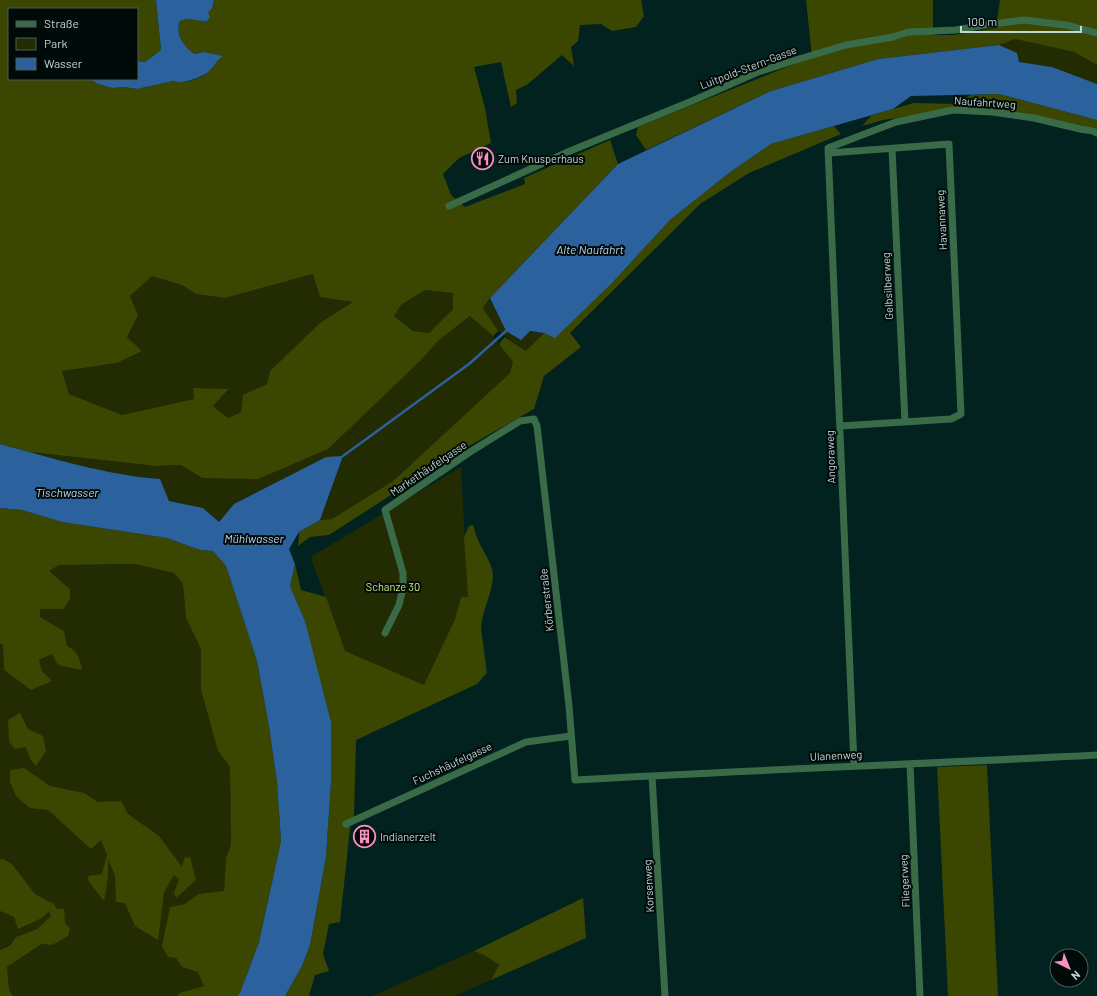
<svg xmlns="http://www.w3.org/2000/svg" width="1097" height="996" font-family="Barlow,sans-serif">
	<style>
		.green { fill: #232b02 }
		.forest { fill: #3b4701; fill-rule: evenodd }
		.water { fill: #2b619c }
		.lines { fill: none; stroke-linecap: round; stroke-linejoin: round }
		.stream { stroke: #2b619c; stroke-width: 2.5 }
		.street { stroke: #396b49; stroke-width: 7 }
		.labels { text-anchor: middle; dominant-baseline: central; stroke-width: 4; stroke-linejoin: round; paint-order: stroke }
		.street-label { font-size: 11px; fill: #c1d7d4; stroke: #000a08 }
		.poi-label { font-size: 11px; fill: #c1d7d4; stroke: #000a08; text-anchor: start }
		.park-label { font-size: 11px; fill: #cde777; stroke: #000a08 }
		.water-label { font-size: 12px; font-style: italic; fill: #b8d5f6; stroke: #000a08 }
	</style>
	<rect width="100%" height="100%" fill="#01221f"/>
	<path class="green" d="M1015 39 1074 52 1097 65V84L1052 67 1018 62 1017 53 999 45Z
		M313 274 354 302 320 323 270 371 267 384 243 395 241 412 228 418 213 406 229 390 193 388 194 399 122 415 69 394 62 371 117 363 142 351 127 337 138 315 130 296 152 275 182 285 196 294 225 298Z
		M425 290 453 293V309L429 333 414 331 394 316 401 305Z
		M490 298 506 331 544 333 527 351 498 331 483 308Z
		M471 316 493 336 513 362 510 373 393 481 332 519 320 520 343 457H326L234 504 219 522 203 508 169 501 160 479C116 476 72 464 30 452L156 466 181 465 202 478 421 360 438 341Z
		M461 467 468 597H461L455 618 425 686 345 651 311 559 312 556Z
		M135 564 174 573 183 584 186 618 201 649V690L218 751 230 767 231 845 226 858 224 891 198 894 185 904 170 907 176 958 182 967 199 972 204 986 179 993 177 996H13L9 989 7 967 43 944 52 945 65 923 54 904 35 894 12 864 2 858 0 860V643L3 645 4 670 31 690 51 681 42 671 39 660 67 646 64 631 40 617V609H63L70 589 48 571 59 565Z
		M0 911 15 917 42 918 50 912 51 917 37 929 16 937 10 944 3 949 0 950Z
		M474 951 484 955 499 965 491 980 455 996H372Z"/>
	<path class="forest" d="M0 0H156L161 50 145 62 137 61V9H9V79H77L78 80 90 79 98 84 113 88 124 87 137 89 173 81C182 85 199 79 207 73 214 68 216 60 222 56L204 52 194 54C183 45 175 35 180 21 187 17 193 18 201 21L212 8 214 0H641L644 16 636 27 612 31 601 24 580 25 578 41 571 47 574 66 562 55 528 84 516 90 517 103 511 107 501 62 474 67 485 108 491 143 459 158 443 174 451 195 465 207 525 184 524 178 610 140 618 164 490 298 483 308 498 331 493 336 470 316 438 341 421 360 328 449 258 479 202 478 181 465 156 466 30 452 0 444ZM313 274 320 297 353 302 320 323 270 371 267 384 243 395 241 412 228 418 213 406 229 389 193 388 194 399 122 415 69 394 62 371 117 363 142 351 127 337 138 315 130 296 152 276 182 285 196 294 225 298ZM425 290 453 293V309L429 333 413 331 394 316 401 305Z
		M806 0H933V29L935 35H953L996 28 1000 0H1097V65L1074 52 1015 39 999 45 878 59 771 91 646 150 636 135 638 127 812 57Z
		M999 94 1097 120V129L1093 127H1083L993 109 921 114 883 120 862 126 872 115 914 103 958 104 970 95Z
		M834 126 841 134 749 173 700 204 663 241 570 333 581 347 544 376 534 409 453 455 329 535 310 537 298 546 299 532 320 520 332 519 393 481 510 373 513 362 499 344 505 337 526 351 544 333 613 282 670 220 729 173 771 144Z
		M0 508 22 510 62 522 167 538 200 550 213 551 226 566 257 661 269 727 277 782 281 841 259 942 240 993 237 996H177L179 993 204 986 198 972 182 967 176 958 168 957 162 946 170 907 185 904 198 894 224 891 226 858 231 845 230 767 218 751 201 690V649L186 618 183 584 174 573 135 564 59 565 49 571 70 589V599L63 609H40V617L64 631 67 646C78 651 80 659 82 670L58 665 52 654 39 660 42 671 52 681 31 690 4 670 3 645 0 643Z
		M473 525C475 531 476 537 479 542 484 553 493 564 493 577 492 595 482 610 481 628L487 673 477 684 356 740 354 816 350 828 340 922 329 924 323 954 329 971 315 975 309 996H285L302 966 310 945 326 857 331 782 305 621 290 586 295 564 301 590 326 597 345 651 424 685 455 619 461 597H468L464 537 469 526Z
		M20 713 28 729 43 736 46 751 36 766 30 759 26 747 15 749 9 742 8 720Z
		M987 765 998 996H948L937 767Z
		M24 768 50 786 84 793 98 802 121 801 128 814 159 836 182 867 184 858 190 857 196 880 176 898 174 893 179 879 174 875 164 892 158 940 135 926 125 903 116 902 115 875 108 859C109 872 107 887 104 901L89 882 88 876 102 874 107 855 101 840 91 849 48 810 30 808 16 796 10 782V770Z
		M2 858 12 864 35 894 54 904 57 909H64L65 923 70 928 68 936 52 945 42 944 7 967 9 989 13 996H0V950L3 949 10 945 16 937 37 929 51 916 49 912 42 918 18 929 14 917 0 911V860Z
		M583 898 586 938 491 980 499 965 484 955 474 951Z"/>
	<path class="water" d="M156 0H214L212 8 208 13 210 17 207 21C196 22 191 16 180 21 175 35 183 45 194 54L204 52 223 56C216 60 214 68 207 73 199 78 182 85 173 81L137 89 124 87 113 88 98 84 90 79 78 80 77 79H137V61L145 62 161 50Z
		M999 45 1017 53 1019 62 1052 67 1097 84V120L999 94 911 96 893 109 771 144 729 173 670 220 613 282 555 338 544 333 530 331 521 340 506 331 490 298 618 164 771 91 878 59Z
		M0 444C52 458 106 475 160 479L169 501 203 508 219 522 234 504 326 457 343 456 320 520 299 532 289 549 295 564 290 586 305 621 331 722V782L326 857 310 945 302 966 285 996H237L240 993 259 942 281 841 277 782 269 727 257 661 226 566 213 551 200 550 167 538 62 522 22 510 0 508Z"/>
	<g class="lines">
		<path class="stream" d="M343 456 469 364 506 331"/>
		<path class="street" d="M892 149 905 422
			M829 153 949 144 961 414 951 419 840 426
			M449 206 570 151 692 101 758 72 799 59 846 45 893 37 908 32 956 30 985 25 1024 20 1066 25 1097 33
			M385 633 399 605 403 588V573L385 510 470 452 520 421 534 419 537 426 569 706 575 780C749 770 923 764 1097 755
			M910 764 920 996
			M854 765 828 148 896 122 953 110 992 112 1034 118 1080 129 1093 131 1097 133
			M652 776 665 996
			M346 824 526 742 571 736"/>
	</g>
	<defs>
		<symbol id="restaurant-ring" viewBox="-11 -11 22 22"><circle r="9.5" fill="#000a08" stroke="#fc8fc2" stroke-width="1.5"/><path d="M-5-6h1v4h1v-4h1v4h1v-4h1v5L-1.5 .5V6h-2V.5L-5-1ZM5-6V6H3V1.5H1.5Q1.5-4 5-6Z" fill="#fc8fc2"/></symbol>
		<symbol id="building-ring" viewBox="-11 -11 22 22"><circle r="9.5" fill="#000a08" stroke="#fc8fc2" stroke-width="1.5"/><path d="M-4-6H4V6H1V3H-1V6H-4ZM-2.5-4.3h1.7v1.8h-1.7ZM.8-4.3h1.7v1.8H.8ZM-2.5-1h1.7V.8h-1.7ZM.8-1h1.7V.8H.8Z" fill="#fc8fc2"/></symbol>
	</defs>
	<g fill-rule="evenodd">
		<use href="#restaurant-ring" x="470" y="146" width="25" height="25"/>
		<use href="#building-ring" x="352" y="824" width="25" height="25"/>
	</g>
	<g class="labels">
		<g class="street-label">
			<text transform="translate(748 67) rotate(-21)">Luitpold-Stern-Gasse</text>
			<text transform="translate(985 102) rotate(4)">Naufahrtweg</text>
			<text transform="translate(941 220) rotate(-93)">Havannaweg</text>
			<text transform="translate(887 286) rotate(-93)">Gelbsilberweg</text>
			<text transform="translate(830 457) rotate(-92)">Angoraweg</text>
			<text transform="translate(428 468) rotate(-34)">Markethäufelgasse</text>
			<text transform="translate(546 600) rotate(-96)">Körberstraße</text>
			<text transform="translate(836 755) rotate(-3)">Ulanenweg</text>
			<text transform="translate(452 763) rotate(-25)">Fuchshäufelgasse</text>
			<text transform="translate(904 881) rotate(-93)">Fliegerweg</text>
			<text transform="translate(648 886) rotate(-93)">Korsenweg</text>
		</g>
		<g class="poi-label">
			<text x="498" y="158">Zum Knusperhaus</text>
			<text x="380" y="836">Indianerzelt</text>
		</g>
		<g class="park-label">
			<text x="393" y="586">Schanze 30</text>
		</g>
		<g class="water-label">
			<text x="590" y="249">Alte Naufahrt</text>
			<text x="67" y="492">Tischwasser</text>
			<text x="254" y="538">Mühlwasser</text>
		</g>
	</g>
	<rect x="8" y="8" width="130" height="72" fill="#000a08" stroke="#4d5c5a"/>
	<rect x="16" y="21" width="20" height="6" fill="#396b49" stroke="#4d5c5a"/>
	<text x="44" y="28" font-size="12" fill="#c1d7d4">Straße</text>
	<rect x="16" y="38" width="20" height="12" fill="#232b02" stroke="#4d5c5a"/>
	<text x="44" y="48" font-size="12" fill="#c1d7d4">Park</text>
	<rect x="16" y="58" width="20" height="12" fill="#2b619c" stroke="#4d5c5a"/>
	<text x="44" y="68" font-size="12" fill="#c1d7d4">Wasser</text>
	<g transform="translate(1069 968) rotate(137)"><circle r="19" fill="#000a08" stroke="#4d5c5a"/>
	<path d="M0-3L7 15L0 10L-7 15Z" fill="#fc8fc2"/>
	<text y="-6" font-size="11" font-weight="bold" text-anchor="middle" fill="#c1d7d4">N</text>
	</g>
	<path d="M961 26v6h120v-6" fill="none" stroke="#c1d7d4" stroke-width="2"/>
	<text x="967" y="26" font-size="12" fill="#c1d7d4" stroke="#000a08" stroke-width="3" paint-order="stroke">100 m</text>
</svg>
